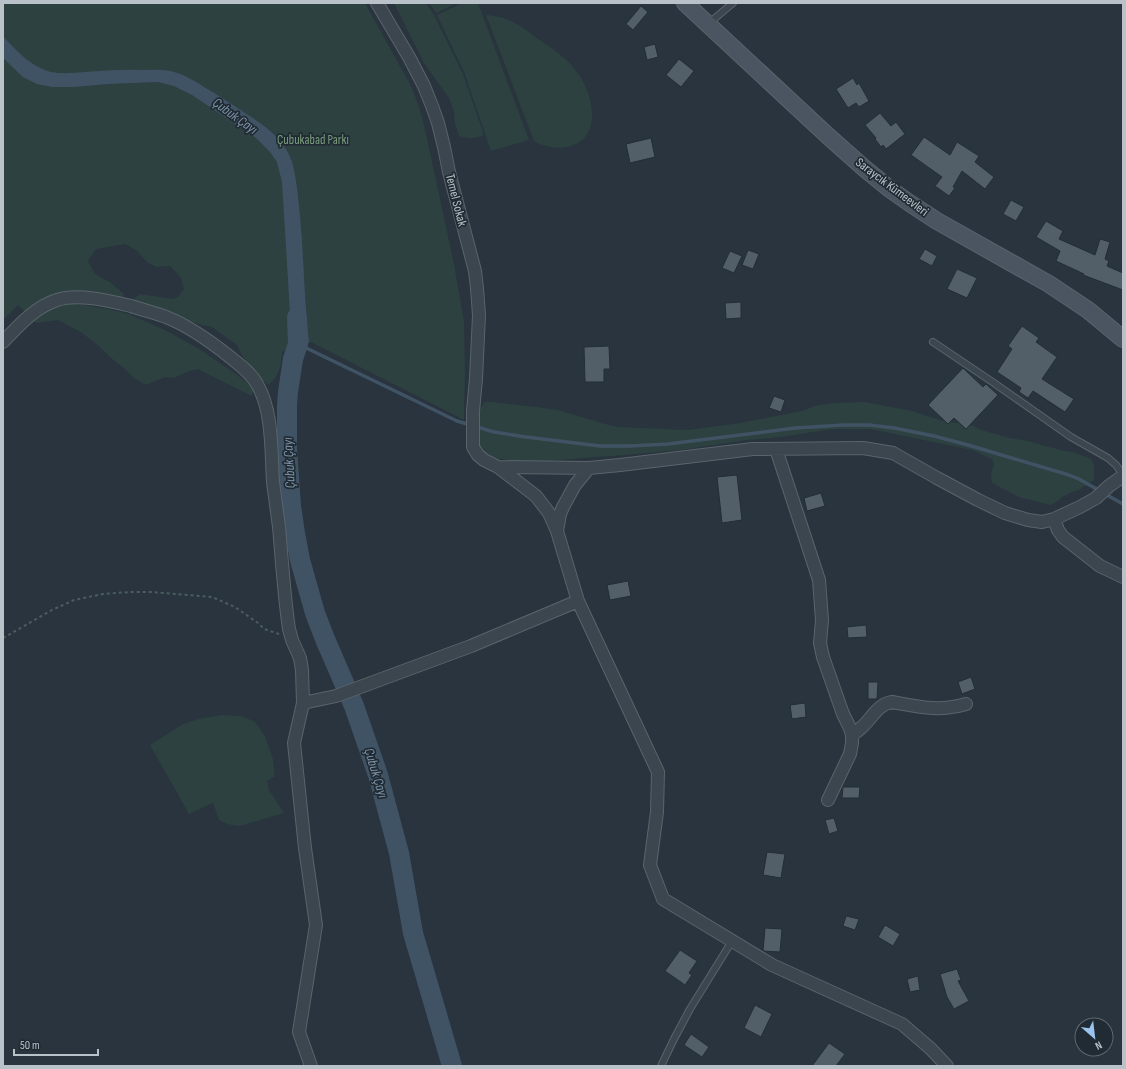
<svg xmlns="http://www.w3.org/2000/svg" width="1126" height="1069" font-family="'Sofia Sans Condensed',sans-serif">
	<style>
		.green { fill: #2c4140 }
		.water { fill: #405365 }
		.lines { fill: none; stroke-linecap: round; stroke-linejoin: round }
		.stream { stroke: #405365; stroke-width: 3.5 }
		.river { stroke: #405365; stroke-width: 20 }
		.building { fill: #525f69; stroke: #232d35 }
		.service-casing { stroke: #5a646c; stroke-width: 8 }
		.minor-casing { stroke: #5a646c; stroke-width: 14 }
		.secondary-casing { stroke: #5a646c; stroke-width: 18 }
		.path { stroke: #4b5d5e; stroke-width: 2; stroke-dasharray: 3 3; stroke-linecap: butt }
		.service { stroke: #3c464e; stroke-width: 6 }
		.minor { stroke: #3c464e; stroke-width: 12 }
		.secondary { stroke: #4b5561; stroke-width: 16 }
		.labels { text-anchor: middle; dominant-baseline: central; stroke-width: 3.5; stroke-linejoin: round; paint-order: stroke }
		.park-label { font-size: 13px; fill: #7a9c7e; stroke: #212b33 }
		.street-label { font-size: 13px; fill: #b9c1c9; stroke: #212b33 }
		.water-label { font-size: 14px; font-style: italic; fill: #7d94a9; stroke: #212b33 }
	</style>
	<rect width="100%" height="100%" fill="#29343e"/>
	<path class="green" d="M3 3H365L411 86 419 106 425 129 454 264 464 321 465 376 464 420 311 342 282 352C281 366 280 376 268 385L258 375 243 357 237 345 212 327 202 325 133 304 135 298 140 294 172 299 178 297 184 289 181 278 170 266 157 267 148 263 136 250 125 244 96 249 88 261 95 274 110 282 124 294 122 299 99 293 75 291 50 300 56 304 69 302 112 310 129 314 165 330 199 349 236 374 251 386 253 391 252 396 198 369 189 371 174 378 165 377 146 385 134 378 126 370 111 358 99 346 82 333 58 320 36 323 18 305 3 320Z
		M394 3H426L434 15 463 74 484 135C475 139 468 139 459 136L455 124 454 112 449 98 424 63Z
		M430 3H457L436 13Z
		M462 3H478L529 140 491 151 464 72 437 15Z
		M486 15C510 17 519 25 538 39 552 48 567 58 577 72 594 94 604 141 566 147 555 149 545 147 534 141Z
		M485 402H492L537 407 558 410 605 424 618 427 688 430 740 423 802 411 815 406 832 403 865 402 912 411 940 420 974 426 981 430 1010 438 1027 441 1061 450 1076 453 1091 459 1094 465V480L1079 490 1072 492 1062 497 1058 501 1050 505 1019 497 992 483 991 474 994 464 992 459 972 450 870 429H832L780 437 747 440 681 450 625 455 583 458 548 461H513L490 457 480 449 479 439 480 408Z
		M222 715 242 716 255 722 265 736 273 759 275 776 267 781 269 790 284 813 240 826 227 824 219 820 213 803 189 814 150 745 183 724 198 719Z"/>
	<path class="water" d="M3 36C14 49 33 68 51 72 61 74 73 73 84 72 103 71 122 69 141 70 152 70 164 69 174 72 185 75 195 81 204 87 218 95 232 104 245 113 265 126 284 138 292 162 297 180 298 198 300 216 304 258 304 300 309 343L292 345 282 182 277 162 270 152 256 138 192 95 174 86 158 82 107 84 74 87H52L37 84 23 77 3 58Z"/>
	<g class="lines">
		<path class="stream" d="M298 344 457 421 494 432 526 437 600 446H630L668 444 795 428 844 425H869L894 428 934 436 968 445 1069 475 1079 479 1100 491
			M1105 494 1123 504"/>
		<path class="river" d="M297 317 298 344 293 359 288 392 287 406V449L291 506 295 533 300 560 315 613 325 639 354 706 378 775 399 853 413 933 452 1066"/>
	</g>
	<path class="building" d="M641 6 648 12 633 30 626 24Z
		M655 44 658 57 647 60 644 47Z
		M679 59 694 71 681 87 666 75Z
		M853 78 857 85 859 83 869 101 859 107 856 103 848 108 836 89Z
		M880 113 891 126 896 122 905 134 886 149 883 145 881 147 875 139 876 138 865 125Z
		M924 137 950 155 957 142 979 156 975 162 994 177 985 189 962 171 953 187 955 188 949 196 935 186 942 177 911 155Z
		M651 138 655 157 630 163 626 144Z
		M1011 200 1024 207 1016 221 1003 214Z
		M1046 221 1063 231 1059 239 1095 255 1100 239 1110 242 1105 259 1109 261 1107 266 1123 273V290L1083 275 1084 274 1056 261 1060 251 1036 237Z
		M925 249 937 256 932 266 919 259Z
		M748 250 759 254 753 269 742 265Z
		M730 251 742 256 734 273 722 268Z
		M957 269 977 278 967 298 947 289Z
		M741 302V318L726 319 725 303Z
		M1022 326 1039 338 1036 342 1057 357 1042 379 1074 399 1065 412 1033 391 1028 398 1019 392 1021 388 997 372 1012 349 1008 346Z
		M609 346 610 369H604V382H585L584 347Z
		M963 368 983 387 986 384 998 395 966 429 954 418 948 424 928 405Z
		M774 396 785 400 781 412 769 408Z
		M737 475 742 520 722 523 717 477Z
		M821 493 825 506 807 511 804 498Z
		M628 581 631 596 610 600 607 585Z
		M866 625 867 637 848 638 847 627Z
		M971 677 975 689 962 694 958 682Z
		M868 682H878L877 699H868Z
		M805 703 806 717 792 719 790 705Z
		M843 787H860L859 798H842Z
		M834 818 838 831 829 834 825 820Z
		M767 852 785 854 781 878 763 875Z
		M846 916 859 919 855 930 843 926Z
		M885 925 900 934 893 946 878 937Z
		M765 928 782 929 780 952 763 951Z
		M680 950 697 961 689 973 692 975 685 985 665 971Z
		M957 969 961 980 958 981 969 1001 954 1009 947 997 940 974Z
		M918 976 920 990 910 992 907 979Z
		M755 1005 772 1014 761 1037 744 1028Z
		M691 1034 709 1047 702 1057 684 1045Z
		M829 1043 845 1054 836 1066H812Z"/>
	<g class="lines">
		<defs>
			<path id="service" d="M708 24 733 3
				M933 342 994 383 1071 437 1108 458 1116 465 1123 475
				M661 1066 674 1039 690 1009 732 941"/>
			<path id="minor" d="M377 3 409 57 424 86 432 106 438 123 444 147 449 172 475 271 477 288 479 315 476 379 473 411V447L478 455 484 460 498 467
				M3 342C18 326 35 307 57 300 78 293 110 301 131 306 143 310 155 313 166 317 189 326 210 341 230 357 240 365 251 373 257 384 273 411 271 451 273 482 275 497 277 512 279 527 282 561 284 595 289 629L292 640 300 658 302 670 303 703 294 743 305 848 316 925 299 1032 311 1066
				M776 449 819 580 822 620 820 643 823 657 843 714 850 728 852 735V743L850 754 828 800
				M1054 519 1058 530 1063 537 1100 566 1123 577
				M557 531 549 513 536 496 498 467 589 468
				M303 703 336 696 471 646 578 601
				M852 735C855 733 859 730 862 727 872 718 878 704 892 702 920 707 938 712 966 704
				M947 1066 931 1049 902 1024 772 965 663 899 650 865 657 812 658 772 578 601 557 531 560 514 563 507 575 485 589 468 620 465 753 449 863 448 893 453 937 478 978 500 1005 513 1028 520 1042 522 1054 519 1080 507 1096 498 1109 486 1123 476"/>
			<path id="secondary" d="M685 3 828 136 864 168 891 190 911 204 937 221 1049 284 1088 310 1123 339"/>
		</defs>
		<use href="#service" class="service-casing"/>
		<use href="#minor" class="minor-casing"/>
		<use href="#secondary" class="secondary-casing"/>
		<path class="path" d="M3 638 52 610 74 600 103 594 130 592H152L212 597 235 607 258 623 264 629 279 634"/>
		<use href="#service" class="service"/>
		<use href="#minor" class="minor"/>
		<use href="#secondary" class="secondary"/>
	</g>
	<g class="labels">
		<g class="park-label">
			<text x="313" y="140">Çubukabad Parkı</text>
		</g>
		<g class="street-label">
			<text transform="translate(892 187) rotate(37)">Saraycık Kümeevleri</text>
			<text transform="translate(456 200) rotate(76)">Temel Sokak</text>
		</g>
		<g class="water-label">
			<text transform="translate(235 116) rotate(36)">Çubuk Çayı</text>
			<text transform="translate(289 463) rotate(-93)">Çubuk Çayı</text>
			<text transform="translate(376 773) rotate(73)">Çubuk Çayı</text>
		</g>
	</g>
	<rect width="1126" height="1069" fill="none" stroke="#b9c1c9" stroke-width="8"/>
	<g transform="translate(1094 1037) rotate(152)"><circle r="19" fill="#212b33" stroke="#5e676f"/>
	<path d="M0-3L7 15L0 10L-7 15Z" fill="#9ac3ed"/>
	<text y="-6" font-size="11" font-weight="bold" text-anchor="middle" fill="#b9c1c9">N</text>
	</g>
	<path d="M14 1049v6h84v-6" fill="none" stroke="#b9c1c9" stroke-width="2"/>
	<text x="20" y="1049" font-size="12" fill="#b9c1c9" stroke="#212b33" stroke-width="3" paint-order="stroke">50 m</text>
</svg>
